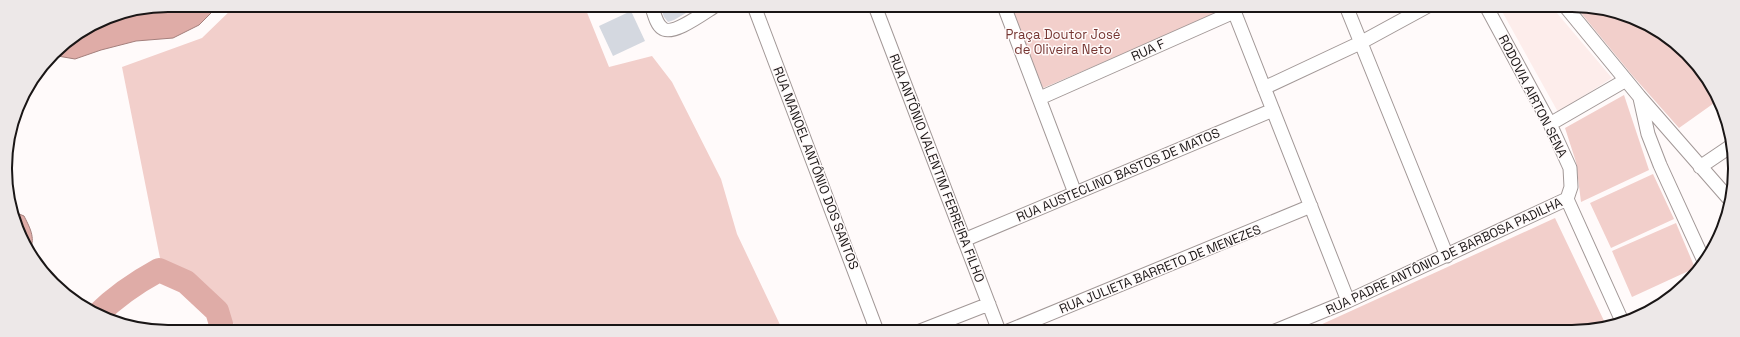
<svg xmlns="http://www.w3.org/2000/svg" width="1740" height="337" font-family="'Space Grotesk',sans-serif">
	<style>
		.built { fill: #fdedeb }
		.green { fill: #f2cfcb }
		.water { fill: #dfaca7; stroke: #a47f7c }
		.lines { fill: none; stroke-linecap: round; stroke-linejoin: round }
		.river { stroke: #dfaca7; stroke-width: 24 }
		.building { fill: #d4d8e0 }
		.street-casing { stroke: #a29897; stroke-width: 15 }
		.street { stroke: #fff; stroke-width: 13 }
		.labels { text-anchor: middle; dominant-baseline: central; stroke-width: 3; stroke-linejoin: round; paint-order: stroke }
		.park-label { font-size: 13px; fill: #753531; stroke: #fffafa }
		.street-label { font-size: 13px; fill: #1a1616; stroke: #fffafa }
		.rim { fill: none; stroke: #1a1616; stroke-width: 2 }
	</style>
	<rect width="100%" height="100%" fill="#fffafa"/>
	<path class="built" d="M1499 6H1551L1612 78 1558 112Z"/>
	<path class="green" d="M236 5H584L609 67 652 56 672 82 721 179 737 234 783 331H242L160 258 122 67 202 38Z
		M1010 6H1214L1217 14 1043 88Z
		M1579 6H1593L1653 27 1701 69 1717 101 1679 128 1632 75 1577 8Z
		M1624 95 1649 170 1581 202 1576 162 1565 128Z
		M1653 174 1674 219 1611 248 1590 203Z
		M1555 218 1606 325 1582 332 1307 331Z
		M1676 223 1695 268 1632 297 1612 251Z"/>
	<path class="water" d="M169 5H219L199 25 173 38 136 41 101 50 75 59 52 55 106 17Z
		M12 211 24 216C29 226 36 238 30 249L14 221Z"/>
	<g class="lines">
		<path class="river" d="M97 315C115 297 137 282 159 270L186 282 217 311 223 331"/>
	</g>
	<path class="building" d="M660 5 698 6 674 20 668 22 664 17Z
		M631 11 645 41 613 56 599 26Z"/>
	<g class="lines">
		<defs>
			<path id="street" d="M651 5C654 12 656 24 662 28 672 37 705 12 715 6
				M754 6 877 331
				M875 6 999 331
				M1004 6 1075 193
				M1232 6 1348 301
				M1346 6 1447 256
				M1486 6 1550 124 1570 168 1571 187 1567 199 1622 321
				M1565 6 1639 96 1730 200
				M1264 88 1360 43 1428 6
				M1040 98 1234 12
				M1640 98 1648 134 1660 165 1704 261
				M1550 124 1626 80
				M1700 167 1731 146
				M964 240 1273 110
				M920 331 989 304
				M1008 331 1311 206
				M1275 331 1348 301 1567 199"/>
		</defs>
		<use href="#street" class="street-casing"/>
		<use href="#street" class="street"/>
	</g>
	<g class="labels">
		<g class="park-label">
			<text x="1063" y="34">Praça Doutor José<tspan x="1063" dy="15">de Oliveira Neto</tspan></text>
		</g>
		<g class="street-label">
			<text transform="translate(1148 50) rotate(-24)">RUA F</text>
			<text transform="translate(1533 96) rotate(63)">RODOVIA AIRTON SENA</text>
			<text transform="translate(816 168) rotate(69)">RUA MANOEL ANTÔNIO DOS SANTOS</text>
			<text transform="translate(937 168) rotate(69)">RUA ANTÔNIO VALENTIM FERREIRA FILHO</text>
			<text transform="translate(1118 175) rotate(-23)">RUA AUSTECLINO BASTOS DE MATOS</text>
			<text transform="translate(1444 256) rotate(-25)">RUA PADRE ANTÔNIO DE BARBOSA PADILHA</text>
			<text transform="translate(1160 269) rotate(-22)">RUA JULIETA BARRETO DE MENEZES</text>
		</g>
	</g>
	<path d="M0 0H1740V337H0ZM168 12H1572A156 156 0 0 1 1728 168V169A156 156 0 0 1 1572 325H168A156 156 0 0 1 12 169V168A156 156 0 0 1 168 12Z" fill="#ede8e8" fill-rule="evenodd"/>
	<path class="rim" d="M168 12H1572A156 156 0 0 1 1728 168V169A156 156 0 0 1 1572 325H168A156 156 0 0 1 12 169V168A156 156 0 0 1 168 12Z"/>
</svg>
